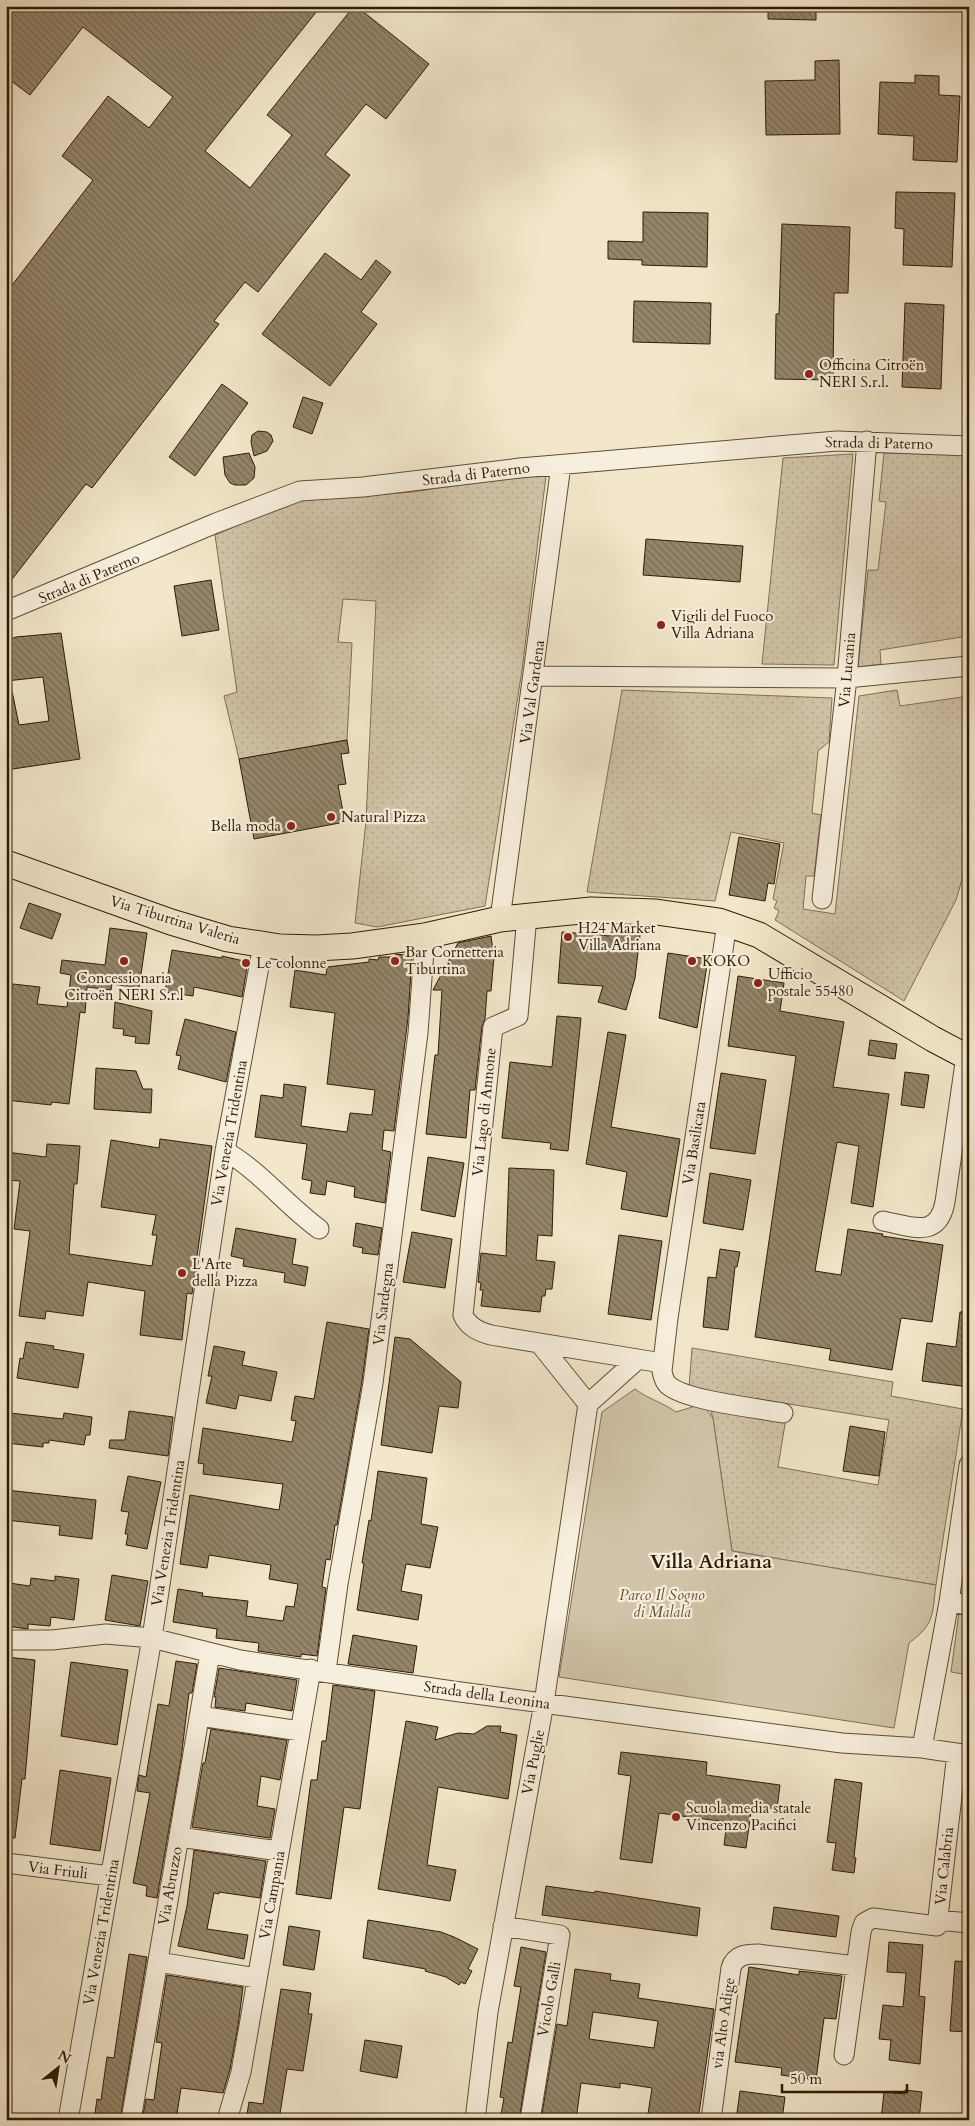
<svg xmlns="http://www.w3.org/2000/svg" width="975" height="2126" font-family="Cardo,serif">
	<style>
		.grass { fill: url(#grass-dots); stroke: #807056 }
		.green { fill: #d1c4a9; stroke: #807056 }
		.building { fill: url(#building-back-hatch); stroke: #2e1b03; fill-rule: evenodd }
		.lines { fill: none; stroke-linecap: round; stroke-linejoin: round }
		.minor-casing { stroke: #5f4e35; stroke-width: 21 }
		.major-casing { stroke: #2e1b03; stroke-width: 27 }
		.minor { stroke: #f7efdd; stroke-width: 19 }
		.major { stroke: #f2e7cb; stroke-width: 25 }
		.poi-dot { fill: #8f2418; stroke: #f7efdd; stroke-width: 2 }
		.labels { text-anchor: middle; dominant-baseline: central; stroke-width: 4.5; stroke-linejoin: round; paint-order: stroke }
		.poi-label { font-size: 15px; fill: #2e1b03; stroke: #f7efdd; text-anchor: start }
		.street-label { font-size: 15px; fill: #2e1b03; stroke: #f7efdd }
		.park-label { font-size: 15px; font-style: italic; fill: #5f4e35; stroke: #f7efdd }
		.district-label { font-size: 20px; font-weight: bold; fill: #2e1b03; stroke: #f7efdd }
	</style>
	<defs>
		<pattern id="grass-dots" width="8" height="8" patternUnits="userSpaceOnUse" patternTransform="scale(1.25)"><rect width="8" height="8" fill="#d1c4a9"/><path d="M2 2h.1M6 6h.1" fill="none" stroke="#b4a890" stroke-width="1.8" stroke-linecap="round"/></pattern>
		<pattern id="building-back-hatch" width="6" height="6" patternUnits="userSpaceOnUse" patternTransform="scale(1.25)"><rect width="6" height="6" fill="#94856b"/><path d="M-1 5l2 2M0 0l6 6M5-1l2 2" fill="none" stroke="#796c56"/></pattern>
	</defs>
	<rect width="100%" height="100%" fill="#f2e7cb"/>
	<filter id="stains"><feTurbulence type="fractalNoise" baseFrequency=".004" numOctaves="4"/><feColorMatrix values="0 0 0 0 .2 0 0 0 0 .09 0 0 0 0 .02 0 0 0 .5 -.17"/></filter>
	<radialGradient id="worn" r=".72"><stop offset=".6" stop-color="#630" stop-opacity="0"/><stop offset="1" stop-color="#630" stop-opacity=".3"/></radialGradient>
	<path class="grass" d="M884 453 969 454V642L968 636 880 650 881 664 858 667 868 570H878L886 502 879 501Z
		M853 454 834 665 762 664 783 458Z
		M528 474 546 476 522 670 485 906 377 927 355 923 366 821 376 601 343 599 338 642 352 643 347 740 239 759 224 696 237 692 215 535 295 501 412 492Z
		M622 690 832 698 829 742 818 751 812 813 821 815 814 876H806L803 909 835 914 859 696 897 690 900 706 969 696V830L966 866 956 900 904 1001 775 920 779 911 774 908 777 901 773 899 784 843 731 832 715 901 587 892Z
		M692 1348 893 1382 891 1396 963 1409 936 1585 732 1551 713 1418 708 1403 786 1418 778 1467 878 1485 889 1420 689 1388Z"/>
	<path class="green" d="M635 1389C648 1399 662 1402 676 1412L702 1404 713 1418 732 1551 936 1585C932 1615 935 1624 909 1643L894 1728 559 1677 602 1412Z
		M959 1612 969 1614V1675L951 1672Z"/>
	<path class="building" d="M6 6H321L205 151 250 188 292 135 267 115 354 6H356L429 64 386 119 366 104 325 155 350 175 258 292 245 282 214 321 219 324 92 488 86 484 6 587V293L93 180 62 156 108 96 149 128 173 97 83 27 30 95 6 77Z
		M768 6H816V20L768 19Z
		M839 60 840 134 766 135 765 81 815 80V61Z
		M915 75 939 76V95L960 96 957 162 913 160 914 136 878 134 880 82 915 83Z
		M896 192 955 193 952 267 903 265 904 229 895 228Z
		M643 212 708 213 707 267 642 265V260L608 259V241L643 242Z
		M782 224 850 227 848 293H834L833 380 775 379 776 314H779Z
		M325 253 361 280 376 260 391 272 361 312 377 324 330 386 262 334Z
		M634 301 711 303 710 344 633 342Z
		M905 303 944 305 941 389 902 387Z
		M222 384 248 403 195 476 169 457Z
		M303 397 323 403 312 434 293 427Z
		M258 431 267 432 271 435 273 441 267 451 254 456 251 442 252 435Z
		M249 453 255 467 254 478 246 485H235L230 483 225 475 223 457Z
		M646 539 743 546 740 582 643 575Z
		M211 580 219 630 182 636 174 586Z
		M61 633 80 759 6 770V692L12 691 19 725 49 721 43 677 6 681V641L16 637Z
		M347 740 349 753 341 754 346 784 338 785 345 822 254 839 239 759Z
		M739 837 780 844 774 884 768 883 765 901 729 895Z
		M29 903 61 914 52 939 20 928Z
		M110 928 147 933 139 988 112 984 111 990 87 987 85 1013 80 1012 69 1104 52 1102 51 1105 6 1100V1038L13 984 40 987 37 1004 67 1007 71 975 60 973 62 960 105 965Z
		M562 932 610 936V932L640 935 635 978 626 1010 598 1002 603 986 558 983Z
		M491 936 494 957 491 991H487L485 1019 482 1026 475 1090H470L466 1138 426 1134 435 1055H438L442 990H433L458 943Z
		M172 950 222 958V956L248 962 242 997 194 987 193 996 165 992Z
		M668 953 708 959 697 1028 659 1018Z
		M396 954 412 956 408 1018 394 1131 384 1130 382 1150 391 1152 385 1203 354 1197 355 1187 327 1181 325 1195 310 1193 312 1181 302 1179 307 1144 255 1137 261 1095 283 1098 284 1084 306 1087 301 1126 347 1132 350 1113 372 1115 375 1090 327 1084 335 1013 290 1007 295 970 326 975 327 967 369 962V959L378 960 379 957H394Z
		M738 976 784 983 780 1011 844 1022 833 1087 889 1094 873 1207 851 1203 859 1146 837 1142 815 1271 841 1275 848 1229 883 1234 882 1236 943 1245 932 1322 901 1318 892 1370 829 1360 831 1349 755 1337 796 1056 728 1046Z
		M115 1002 152 1011 149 1044 135 1043 136 1037 123 1035 124 1029 113 1028Z
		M557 1016 581 1018 568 1151 550 1149 551 1143 502 1138 510 1062 552 1067Z
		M185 1019 236 1032 226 1082 178 1069 181 1056 176 1055Z
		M608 1032 626 1035 611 1127 680 1139 667 1217 621 1209 627 1172 586 1164Z
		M870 1040 897 1044 895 1059 868 1055Z
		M96 1068 136 1071 143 1089H152L151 1113 94 1109Z
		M905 1072 929 1075 924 1108 901 1105Z
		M721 1073 766 1080 755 1154 710 1148Z
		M160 1139 212 1146 192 1294 187 1293 182 1340 140 1335 145 1291 88 1282 83 1316 46 1311 45 1319 19 1316 30 1231 14 1229 20 1181 6 1180V1152L46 1157 47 1144 80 1146 77 1184H74L69 1254 152 1266 157 1235H152L156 1215 101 1207 111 1140 159 1148Z
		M428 1157 464 1163 455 1217 421 1210Z
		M509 1168 554 1170 552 1236 538 1235 536 1260 555 1262 552 1289H546L545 1296H542L540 1312 481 1306 483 1290H480L481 1283 478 1282 481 1253 506 1256Z
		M710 1173 751 1180 743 1230 703 1223Z
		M356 1223 382 1228 378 1255 362 1253 363 1248 353 1246Z
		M236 1228 296 1239 292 1264 308 1267 305 1286 284 1282 285 1273 243 1266 244 1259 231 1256Z
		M412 1232 452 1239 445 1288 403 1282Z
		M619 1235 662 1241 651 1320 608 1314Z
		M720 1249 740 1252 737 1267H735L728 1330 703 1327 708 1277 716 1278Z
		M960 1312H969V1387L922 1381 927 1343 956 1347Z
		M327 1322 369 1329 362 1381 337 1525H335L330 1560 326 1559 322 1587 326 1588 317 1656 301 1654V1657L258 1651 259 1643 216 1638 217 1629 173 1622 178 1589 203 1593 202 1596 248 1601 246 1616 283 1621 286 1606 294 1607 298 1584 269 1579 271 1565 209 1555 207 1568 180 1564 190 1495 279 1510 283 1484 203 1474 204 1464 198 1463 203 1428 292 1442 296 1421 291 1420 295 1396 314 1399Z
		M395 1337 410 1339 461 1382 458 1408 439 1406 432 1453 381 1445Z
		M26 1342 54 1346 53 1349 84 1354 78 1388 17 1378 20 1358 23 1359Z
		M214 1346 245 1352 242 1365 277 1372 271 1401 239 1395 236 1409 206 1403 212 1376H208Z
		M129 1411 173 1417 168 1456 109 1448 110 1440H125Z
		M10 1413 63 1419 64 1413 92 1417 90 1435H86L84 1445 49 1440V1443H43V1447L6 1443Z
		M850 1426 885 1432 879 1476 843 1471Z
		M378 1471 427 1478 421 1524 438 1527 430 1568 406 1564 401 1591 422 1595 418 1620 357 1610 364 1563H362L369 1520 371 1521Z
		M128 1476 161 1482 147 1549 126 1545 128 1534H125L129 1512 121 1511Z
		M6 1490 96 1500 92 1539 59 1535 60 1526 6 1520Z
		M112 1575 148 1581 140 1626 105 1620Z
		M55 1576 79 1579 74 1620 51 1617 50 1626 28 1624V1629L6 1626 9 1583 30 1586 31 1578 55 1581Z
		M353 1635 417 1646 413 1673 348 1664Z
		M6 1657 35 1660 25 1779H22L15 1838H6Z
		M176 1661 197 1664 192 1693H189L181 1759 157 1898 146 1896 147 1886 133 1883 150 1793 137 1791 139 1775 146 1777 158 1704 169 1706Z
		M71 1662 128 1670 117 1745 61 1736Z
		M219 1668 297 1680 292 1711 246 1703 245 1711 215 1707 216 1697H214Z
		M333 1685 375 1691 360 1809 344 1807 331 1899 296 1894 311 1780H317L322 1741H326Z
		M406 1721 438 1727 435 1740 458 1733 474 1734 487 1726H501L500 1732 517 1735 508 1799 438 1787 427 1865 456 1870 450 1901 378 1889Z
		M211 1729 287 1740 280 1780 261 1776 257 1806 275 1809 270 1838 192 1827 203 1763H205Z
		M621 1752 707 1762 706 1775 780 1785 777 1809 752 1805 746 1848 724 1845 727 1822 659 1813 652 1863 620 1859 631 1776 618 1774Z
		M60 1770 111 1778 100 1851 50 1844Z
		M835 1779 862 1783 854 1857 856 1858 854 1873 832 1870 836 1843 827 1842Z
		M194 1850 266 1861 260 1898 219 1892V1894L214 1893 207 1929 248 1935 244 1959 178 1946 187 1906Z
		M546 1886 595 1893V1891L700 1908 697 1936 542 1915Z
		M774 1907 839 1916 836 1937 771 1929Z
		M368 1920 441 1932 454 1937 478 1949 468 1969 472 1971 465 1984 461 1982 459 1985 446 1977 425 1971 426 1969 363 1958Z
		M289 1926 320 1931 314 1970 283 1965Z
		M889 1942 923 1945 919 1996 925 1997 920 2064 889 2060 891 2040 879 2039 883 2005 903 2007 906 1973 887 1972Z
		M521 1947 546 1952 519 2120H500L504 2098 500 2097 508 2042 512 2043 521 1987 514 1986Z
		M129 1954 147 1957 120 2120H94L97 2099 101 2100 107 2057 114 2058Z
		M955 1961 969 1962V2032L950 2031Z
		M749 1967 799 1975V1971L842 1976 836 2019 824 2018 816 2080 781 2075 782 2068 735 2062Z
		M575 1969 611 1974 610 1980 640 1984 638 1998 714 2009 698 2120H647L652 2088 620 2083V2088L581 2083 576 2120H541L557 2024 567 2026ZM593 2012 658 2021 654 2048 589 2039Z
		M167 1975 243 1987 238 2026 230 2069 223 2093 181 2088 176 2120H142L146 2099 154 2100 162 2043 156 2042Z
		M281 1989 311 1993 308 2014H312L303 2071 287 2069 279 2120H246L249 2102 263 2104Z
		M365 2040 402 2046 397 2078 360 2071Z
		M905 2090 922 2092 919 2120H881L884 2092 905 2094Z
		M740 2091 785 2097 782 2120H736Z"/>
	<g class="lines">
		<defs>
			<path id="minor" d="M6 611 216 523 300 491 363 487 520 468 837 441 969 446
				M534 676 847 678 969 666
				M822 899 847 678 867 441
				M527 916 518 1016 493 1027 463 1315C468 1327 479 1332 491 1335L662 1363
				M500 919 561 465
				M727 923 668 1318 662 1371C663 1377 664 1381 668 1385 686 1401 758 1408 783 1413
				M225 1151C260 1171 285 1204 319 1229
				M883 1221C910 1226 938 1240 945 1202L966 1056
				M540 1344 588 1404
				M588 1404 637 1360
				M949 1602 969 1605
				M6 1640H52L106 1634 152 1638 240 1660 453 1691 842 1743 922 1748 969 1755
				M326 1671 338 1584 373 1383 418 1033 425 936
				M199 1716 300 1731
				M922 1748 949 1602 969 1465
				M179 1837 279 1851
				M6 1863 110 1876
				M938 1920 969 1923
				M503 1926 560 1935 530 2120
				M158 1962 257 1978
				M844 2055 861 1932 864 1923 873 1918 937 1926 957 1753
				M68 2120 152 1638 225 1151 263 945
				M131 2120 210 1653
				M227 2120 241 2072 311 1669
				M475 2120 488 2012 544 1703 588 1404
				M711 2120 731 1968C735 1955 746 1954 758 1954L856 1966"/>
			<path id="major" d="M6 863 171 922 228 939 280 947 316 948 352 946 425 936 500 919 591 910 656 912 719 921 759 935 933 1039 969 1058"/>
		</defs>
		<use href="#minor" class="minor-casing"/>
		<use href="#major" class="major-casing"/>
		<use href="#minor" class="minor"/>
		<use href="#major" class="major"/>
	</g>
	<g class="poi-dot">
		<circle cx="809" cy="374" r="5"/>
		<circle cx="661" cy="625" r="5"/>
		<circle cx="331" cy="817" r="5"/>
		<circle cx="291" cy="826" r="5"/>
		<circle cx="568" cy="937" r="5"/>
		<circle cx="124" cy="961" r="5"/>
		<circle cx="395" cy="961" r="5"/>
		<circle cx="692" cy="961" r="5"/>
		<circle cx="246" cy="963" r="5"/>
		<circle cx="758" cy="983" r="5"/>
		<circle cx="182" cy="1273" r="5"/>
		<circle cx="676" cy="1817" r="5"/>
	</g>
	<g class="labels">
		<g class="poi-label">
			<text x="819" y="365">Officina Citroën<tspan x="819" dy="17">NERI S.r.l.</tspan></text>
			<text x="671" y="616">Vigili del Fuoco<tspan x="671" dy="17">Villa Adriana</tspan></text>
			<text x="341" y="817">Natural Pizza</text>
			<text x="281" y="826" text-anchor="end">Bella moda</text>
			<text x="578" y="928">H24 Market<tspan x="578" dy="17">Villa Adriana</tspan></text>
			<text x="405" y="952">Bar Cornetteria<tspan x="405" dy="17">Tiburtina</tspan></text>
			<text x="702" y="961">KOKO</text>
			<text x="256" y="963">Le colonne</text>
			<text x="768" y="974">Ufficio<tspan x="768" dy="17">postale 55480</tspan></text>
			<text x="124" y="978" text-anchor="middle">Concessionaria<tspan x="124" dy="17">Citroën NERI S.r.l</tspan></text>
			<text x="192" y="1264">L'Arte<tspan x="192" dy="17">della Pizza</tspan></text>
			<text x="686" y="1808">Scuola media statale<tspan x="686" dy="17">Vincenzo Pacifici</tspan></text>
		</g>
		<g class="street-label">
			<text transform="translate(879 443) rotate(1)">Strada di Paterno</text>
			<text transform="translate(476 474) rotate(-7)">Strada di Paterno</text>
			<text transform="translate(89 578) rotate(-23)">Strada di Paterno</text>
			<text transform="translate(847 670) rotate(-85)">Via Lucania</text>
			<text transform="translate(532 692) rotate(-82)">Via Val Gardena</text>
			<text transform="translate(175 920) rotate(17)">Via Tiburtina Valeria</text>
			<text transform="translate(484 1112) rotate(-84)">Via Lago di Annone</text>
			<text transform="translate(229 1133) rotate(-80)">Via Venezia Tridentina</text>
			<text transform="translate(694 1143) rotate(-81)">Via Basilicata</text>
			<text transform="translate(383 1304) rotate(-83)">Via Sardegna</text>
			<text transform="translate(168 1533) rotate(-81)">Via Venezia Tridentina</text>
			<text transform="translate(487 1695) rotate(8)">Strada della Leonina</text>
			<text transform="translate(533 1762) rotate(-79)">Via Puglie</text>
			<text transform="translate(944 1866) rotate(-84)">Via Calabria</text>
			<text transform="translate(58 1870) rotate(7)">Via Friuli</text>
			<text transform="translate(170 1886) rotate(-80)">Via Abruzzo</text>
			<text transform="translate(272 1895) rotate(-80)">Via Campania</text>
			<text transform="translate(101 1932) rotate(-80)">Via Venezia Tridentina</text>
			<text transform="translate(549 1999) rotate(-80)">Vicolo Galli</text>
			<text transform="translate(723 2023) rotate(-82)">via Alto Adige</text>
		</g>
		<g class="park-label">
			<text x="662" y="1595">Parco Il Sogno<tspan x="662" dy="17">di Malala</tspan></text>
		</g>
		<g class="district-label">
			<text x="711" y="1561">Villa Adriana</text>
		</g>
	</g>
	<rect width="975" height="2126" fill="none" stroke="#f2e7cb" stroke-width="25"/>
	<rect x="8" y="8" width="960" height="2111" fill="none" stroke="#2e1b03" stroke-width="2.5"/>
	<rect x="12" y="12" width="950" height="2101" fill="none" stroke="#2e1b03"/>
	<g transform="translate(58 2068) rotate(30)" stroke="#f7efdd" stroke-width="4" paint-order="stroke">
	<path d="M0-4L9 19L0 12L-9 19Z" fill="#2e1b03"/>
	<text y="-8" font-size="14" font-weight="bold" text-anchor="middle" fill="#2e1b03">N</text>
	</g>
	<path d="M782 2084v8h125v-8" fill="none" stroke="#2e1b03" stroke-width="2.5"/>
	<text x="790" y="2084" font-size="15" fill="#2e1b03" stroke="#f7efdd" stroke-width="4" paint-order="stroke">50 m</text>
	<rect width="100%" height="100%" filter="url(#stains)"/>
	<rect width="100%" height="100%" fill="url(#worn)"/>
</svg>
